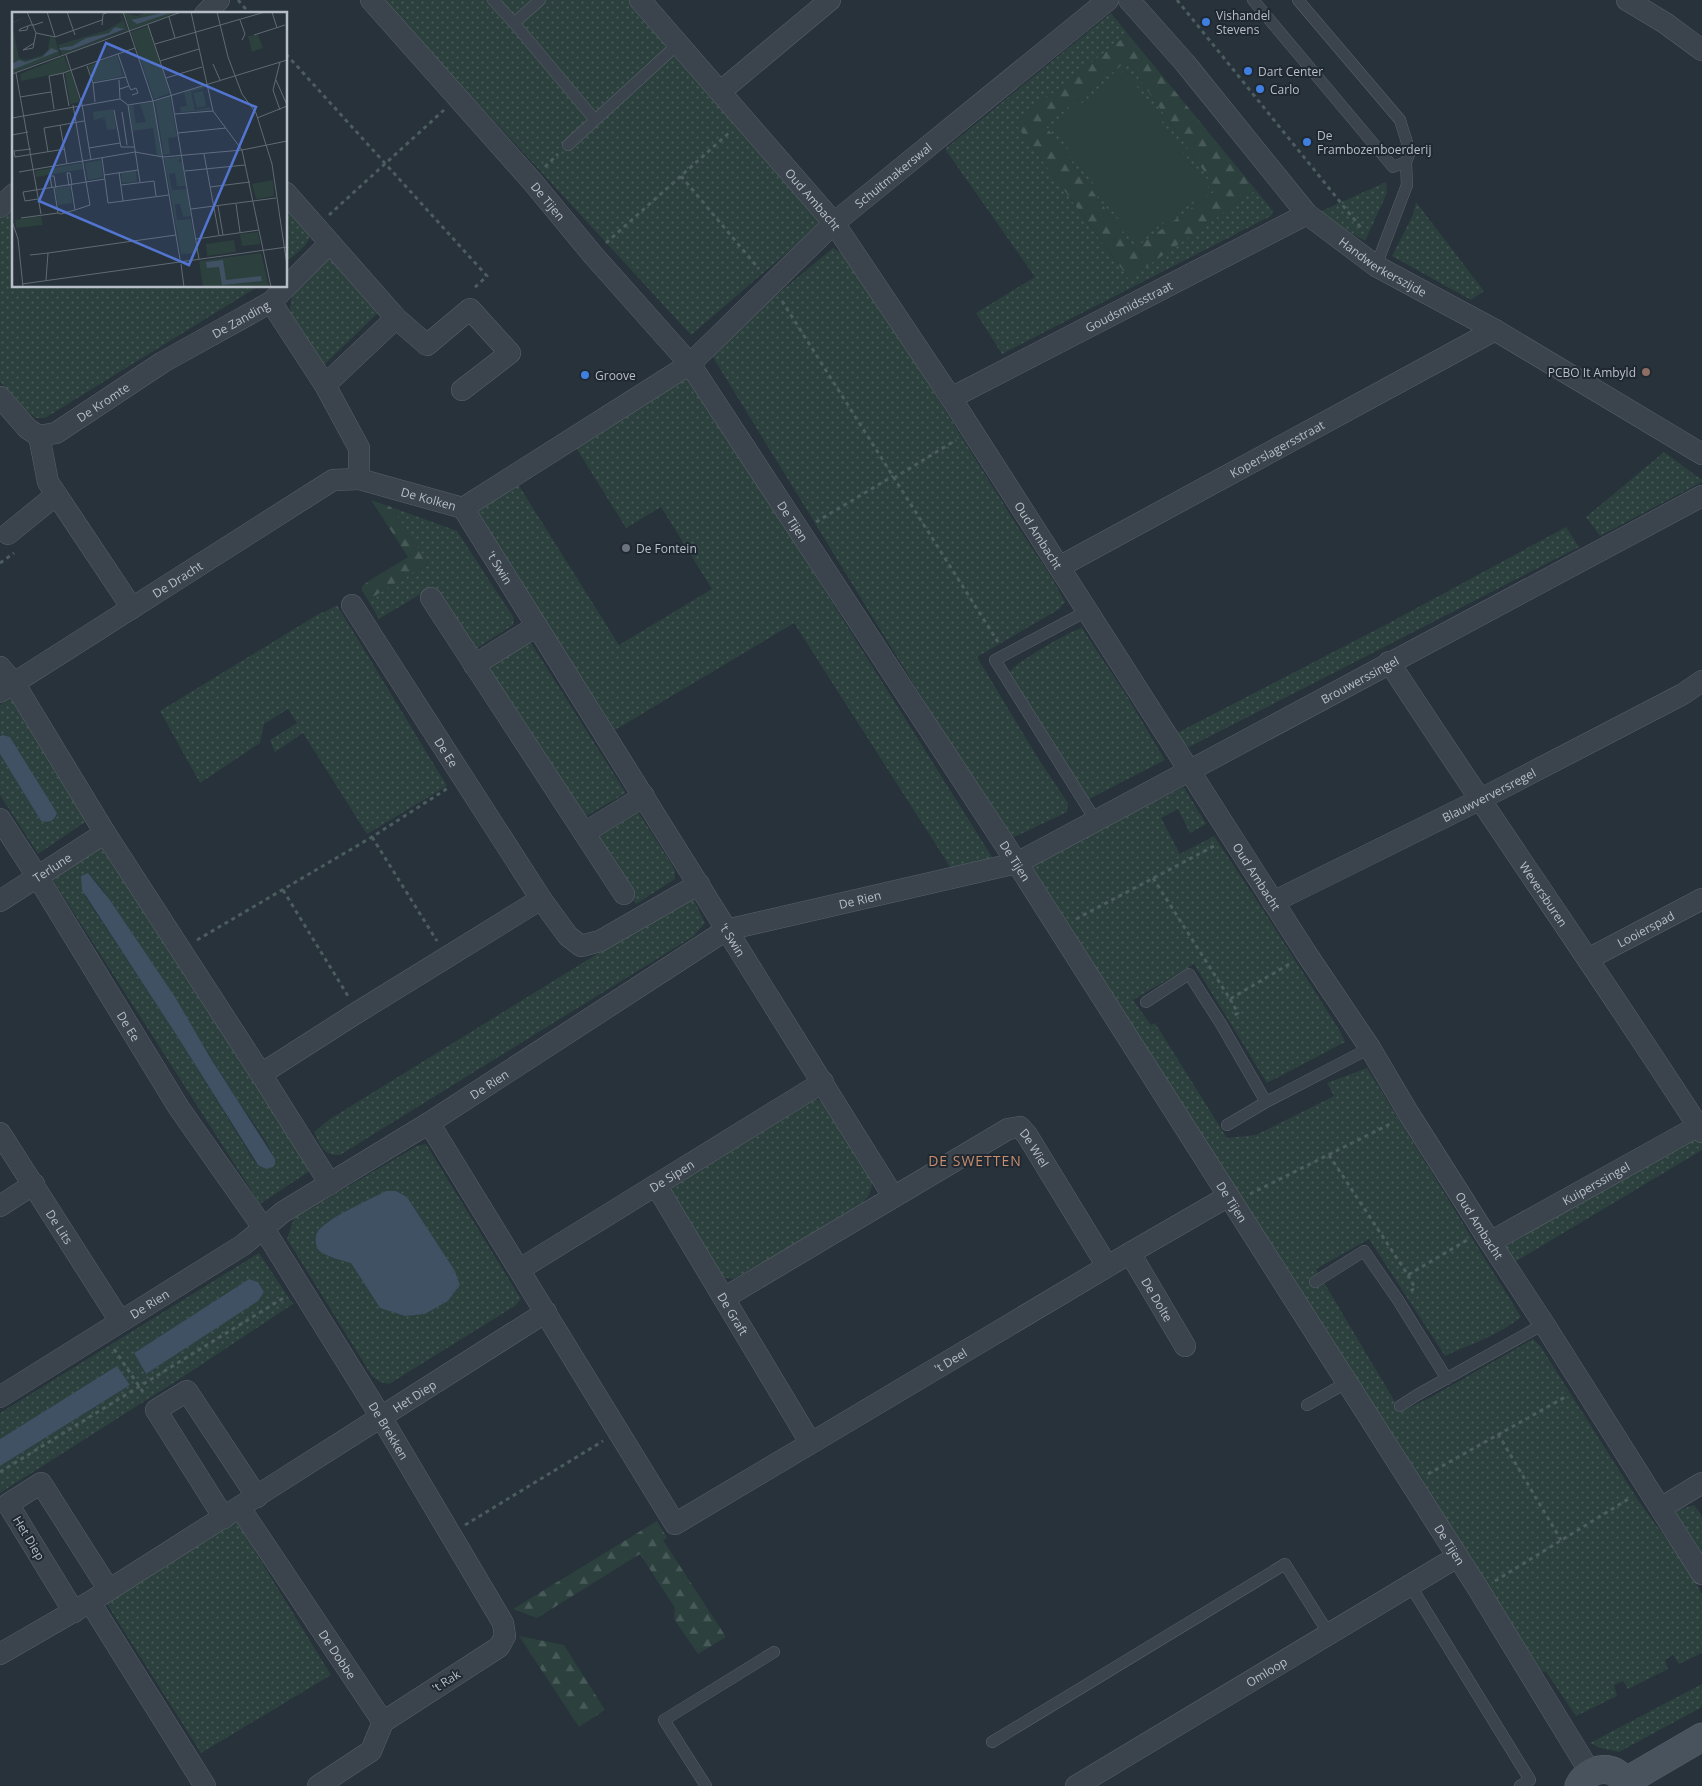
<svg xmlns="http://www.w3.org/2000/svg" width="1702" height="1786" font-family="'Open Sans',sans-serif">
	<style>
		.green { fill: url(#green-dots); fill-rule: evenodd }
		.forest { fill: url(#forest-firs); fill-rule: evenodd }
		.pitch { fill: #2c403e }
		.water { fill: #3f5162 }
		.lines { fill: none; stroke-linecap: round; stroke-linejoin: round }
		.lane-casing { stroke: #59616a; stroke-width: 12 }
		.street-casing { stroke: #59616a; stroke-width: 22 }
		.secondary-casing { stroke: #59616a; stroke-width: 29 }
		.path { stroke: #4b5d5d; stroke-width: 3; stroke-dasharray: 4 4; stroke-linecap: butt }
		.lane { stroke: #3b434c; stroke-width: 11 }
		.street { stroke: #3b434c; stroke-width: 21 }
		.secondary { stroke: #49535e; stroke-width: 28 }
		.shop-dot { fill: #3f7fe0; stroke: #202831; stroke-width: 2 }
		.education-dot { fill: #8d6e63; stroke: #202831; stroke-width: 2 }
		.worship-dot { fill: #6b7280; stroke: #202831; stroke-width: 2 }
		.labels { text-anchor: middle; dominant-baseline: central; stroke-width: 4; stroke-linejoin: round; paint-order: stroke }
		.poi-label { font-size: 12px; fill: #b7bec7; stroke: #202831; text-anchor: start }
		.street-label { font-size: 12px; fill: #b7bec7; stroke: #202831 }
		.neighbourhood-label { font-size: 14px; letter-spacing: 1px; fill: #c88e70; stroke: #202831 }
		.inset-road { fill: none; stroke: #616a73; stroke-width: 1 }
		.view { fill: #5375d2; fill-opacity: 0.15; stroke: #5375d2; stroke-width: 2.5 }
		.inset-edge { fill: none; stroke: #b7bec7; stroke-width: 2.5 }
	</style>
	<defs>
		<pattern id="green-dots" width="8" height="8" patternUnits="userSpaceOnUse" patternTransform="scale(1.25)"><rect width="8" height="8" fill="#2c403e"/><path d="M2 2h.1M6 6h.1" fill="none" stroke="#485a58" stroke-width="1.8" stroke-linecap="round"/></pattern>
		<pattern id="forest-firs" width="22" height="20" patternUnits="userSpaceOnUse" patternTransform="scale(1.25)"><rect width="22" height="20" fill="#2c403e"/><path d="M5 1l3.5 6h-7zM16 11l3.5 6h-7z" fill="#485a58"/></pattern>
	</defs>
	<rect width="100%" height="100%" fill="#27323b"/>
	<path class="green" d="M383 0H631L825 220 691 335Z
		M1111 13 1128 34 1015 123 1128 278 1256 190 1273 211 1271 216 1002 354 976 313 1035 277 945 149Z
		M1127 61 1217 190 1134 249 1045 125Z
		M1386 182 1387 193 1365 241 1317 213Z
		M286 200C292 208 311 230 309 238 306 248 293 256 286 262Z
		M1416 202 1484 291 1471 300 1392 256 1413 215Z
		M14 203V286H259L45 418H36L26 410 0 382V216Z
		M833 248 841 253 868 287 1018 527 1051 576 1065 602 1059 609 1051 614 977 657 1036 755 1068 803 1067 812 1010 839C908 677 810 514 709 351Z
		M335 258 381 310 323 366 293 321 290 308 293 289 325 261Z
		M687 371 997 865 954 873 794 623 615 730 474 509 516 481 619 645 712 589 661 507 626 528 575 446Z
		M1664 452 1702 480V482L1600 536 1586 517Z
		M391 507 457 531 514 618 513 625 474 650 432 587 379 619 368 600 428 563Z
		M1566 527 1579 547 1189 747 1180 741 1175 734 1389 623Z
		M337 605 447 786 367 834 303 733 275 752 270 740 297 723 288 709 264 724 260 743 200 783 160 711 322 612 323 613Z
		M1082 628 1127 696 1165 760 1083 802 1008 675C1008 674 1011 670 1012 669 1021 660 1071 630 1082 628Z
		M524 641 531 643 626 793 581 819 483 664Z
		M11 699 88 820 38 854 0 795V754L41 821 57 813 10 737 3 735 0 736V705Z
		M1184 787 1206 824 1190 833 1178 809 1161 818 1180 854 1214 836 1264 911 1340 1031 1345 1042 1267 1083 1194 964 1133 1000 1151 1025 1155 1023 1227 1138 1256 1135 1334 1096 1327 1083 1367 1068 1521 1317C1500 1335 1470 1344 1445 1356L1369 1239 1316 1269 1401 1412 1431 1397 1533 1339 1541 1347 1638 1500 1684 1563 1702 1594V1653L1679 1664 1673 1655 1665 1660 1668 1669 1628 1689 1623 1681 1614 1685 1617 1696 1576 1716 1546 1672 1537 1670 1028 868 1035 861Z
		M637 810 671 863 675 871V879L636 904 592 838Z
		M100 840 296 1145 310 1171 260 1204 47 871ZM88 873C108 893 122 918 137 941 172 994 205 1048 239 1102 247 1114 275 1151 275 1164L266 1169 258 1165 253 1159 179 1039 85 896Z
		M692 898 694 900 705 923 694 936 340 1155C323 1156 321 1146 314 1132L330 1119 602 951Z
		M812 1098 819 1100 822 1103 872 1182C872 1190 869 1196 863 1202L771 1258 733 1279 721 1277 670 1189 672 1184Z
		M1691 1121 1702 1141V1150L1513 1263 1494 1234Z
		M426 1144 521 1299 515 1306 389 1384 380 1382 372 1376 287 1239 294 1218 417 1146ZM386 1191H396L407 1197 455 1271 460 1285 448 1301 425 1314 380 1308 351 1263 318 1232 327 1222Z
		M259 1253 293 1304 178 1380 0 1493V1466L130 1385 117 1367 0 1439V1413ZM249 1279 258 1282 264 1292 258 1300 146 1374 134 1353Z
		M1694 1505 1702 1516V1559L1675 1514 1679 1510Z
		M234 1517 331 1675 201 1753 105 1601Z
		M1702 1684V1707L1619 1752 1600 1748 1590 1743Z"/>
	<path class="forest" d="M1128 34 1256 190 1129 279 1015 123ZM1127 61 1217 190 1134 249 1045 125Z
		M371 500 391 507 428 563 368 600 362 591V586L370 580 408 557Z
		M657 1521 667 1538 663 1540 726 1637 698 1654 674 1619 675 1608 640 1554 537 1618 513 1609Z
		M519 1636 564 1645 605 1710 579 1727Z"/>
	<path class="pitch" d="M1125 70 1210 190 1135 242 1052 126Z"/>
	<path class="water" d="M3 735 10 737 57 813C54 821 50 823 41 821L0 754V736Z
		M88 873 110 900 175 997 210 1057 275 1159V1164L273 1167 266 1169 258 1165 179 1039 82 890 81 876Z
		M386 1191H396L407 1197 455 1271 460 1285 448 1301 425 1314 405 1316 380 1308 351 1263C341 1260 330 1258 321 1252 315 1248 314 1237 318 1231 327 1218 371 1199 386 1191Z
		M249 1279 258 1282 264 1292 258 1301 146 1374 134 1353Z
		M117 1366 130 1385 0 1466V1439Z"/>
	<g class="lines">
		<defs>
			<path id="lane" d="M493 0 514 23 595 120
				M1253 0 1393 167 1406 162
				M1298 0 1400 120 1410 152 1406 162 1407 185 1376 266
				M514 23 540 0
				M568 145 678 44
				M1087 611 995 660 1096 821
				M1146 1002 1189 974 1221 1024 1266 1102 1370 1048
				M1227 1125 1266 1102
				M1315 1282 1364 1251 1398 1300 1447 1379
				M1307 1405 1346 1383
				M1400 1406 1417 1395 1544 1324
				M1410 1585 1530 1780 1520 1786
				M992 1742 1285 1564 1329 1634
				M706 1786 664 1720 774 1652"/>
			<g id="street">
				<path id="s1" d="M371 0 531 180 593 255 690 364 1017 863 1479 1590 1590 1772"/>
				<path id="s2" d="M640 0 834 223 951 398 1306 953 1370 1048 1409 1114 1490 1242 1544 1324 1702 1574"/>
				<path id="s3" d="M1129 0 1185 63 1307 214 1376 266 1495 330 1702 454"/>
				<path d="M1627 0 1665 23 1702 50"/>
				<path d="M205 14 219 0"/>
				<path d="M720 92 830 0"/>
				<path d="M286 193 396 318 325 385"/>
				<path d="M0 207 14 194"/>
				<path id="s4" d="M271 302 325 385 359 448V479L463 508 690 364 834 223 1108 0"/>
				<path d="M396 318 427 345 470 309 510 353 462 390"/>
				<path id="s5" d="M0 397 28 429 39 436 56 433 163 362 271 302 330 243"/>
				<path id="s6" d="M951 398 1307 214"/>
				<path d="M39 436 48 482 132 608"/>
				<path id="s7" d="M463 508 893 1196"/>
				<path d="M8 534 56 495"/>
				<path id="s8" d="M1059 567 1495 330"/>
				<path d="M431 598 624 894"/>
				<path id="s9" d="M352 605 541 899 568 936 581 946 600 941 699 884"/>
				<path id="s10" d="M1389 662C1492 820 1600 974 1702 1132"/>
				<path d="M474 665 537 626"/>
				<path d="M0 667 14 683 105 833 261 1074 330 1184"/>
				<path id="s11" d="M0 692 333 480 359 479"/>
				<path id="s12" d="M0 819 37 876 179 1108 264 1229 381 1417 503 1623 505 1636 499 1647 383 1722"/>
				<path d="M584 833 644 796"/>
				<path id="s13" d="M0 901 105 833"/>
				<path id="s14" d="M1273 902 1479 800 1683 694 1702 681"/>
				<path id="s15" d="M1588 959 1702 899"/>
				<path d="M261 1074 358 1012 541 899"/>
				<path id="s16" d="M429 1123 675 1524 1130 1253 1227 1197"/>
				<path id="s17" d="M0 1133 120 1321"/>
				<path id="s18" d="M656 1185 810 1442"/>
				<path d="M0 1206 34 1184"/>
				<path id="s19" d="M1490 1242 1702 1124"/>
				<path id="s20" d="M1130 1253 1185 1346"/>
				<path id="s21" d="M520 1269 823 1082"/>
				<path id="s22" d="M724 1298 1008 1129 1020 1127 1027 1135 1107 1266"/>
				<path id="s23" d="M0 1397 243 1245 283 1212 429 1123 726 930 1017 863 1702 496"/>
				<path id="s24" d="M240 1508 383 1722 371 1751 318 1786"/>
				<path d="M1661 1508 1702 1483"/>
				<path d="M224 1518 156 1410 187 1391 257 1497"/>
				<path d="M90 1602 205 1786"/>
				<path d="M74 1612 8 1504 41 1483 109 1590"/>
				<path id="s25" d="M0 1654 90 1602 546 1312"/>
				<path id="s26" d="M1076 1786 1457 1557"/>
			</g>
			<path id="secondary" d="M1625 1782 1702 1737
				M1579 1786C1588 1766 1618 1762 1626 1786"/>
		</defs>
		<use href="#lane" class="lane-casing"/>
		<use href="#street" class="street-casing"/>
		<use href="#secondary" class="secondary-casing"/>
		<path class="path" d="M238 0 250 14
			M1177 0 1362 229
			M286 54 487 276 472 290
			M545 167 558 154
			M681 176 759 269
			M329 215 444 110
			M606 243 730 132
			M782 301 998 642
			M894 478 956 440
			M816 522 893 476
			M0 563 14 553
			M372 837 437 941
			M1153 878 1230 999 1291 963
			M283 890 348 996
			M1076 919 1214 846
			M197 940 372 837 448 788
			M1230 999 1238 1013 1233 1016
			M1329 1155 1408 1275 1467 1240
			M1250 1194 1392 1123
			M1408 1275 1415 1288 1409 1292
			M114 1349 145 1395
			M1498 1434 1561 1540
			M0 1472 285 1297
			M1428 1474 1567 1396
			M465 1525 603 1441
			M1495 1581 1630 1498"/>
		<use href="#lane" class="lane"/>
		<use href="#street" class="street"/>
		<use href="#secondary" class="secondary"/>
	</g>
	<g class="shop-dot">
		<circle cx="1206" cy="22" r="5"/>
		<circle cx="1248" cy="71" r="5"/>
		<circle cx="1260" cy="89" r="5"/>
		<circle cx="1307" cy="142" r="5"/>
		<circle cx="585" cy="375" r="5"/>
	</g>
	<circle class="education-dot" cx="1646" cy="372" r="5"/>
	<circle class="worship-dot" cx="626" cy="548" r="5"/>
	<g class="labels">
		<g class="poi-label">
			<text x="1216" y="15">Vishandel<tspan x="1216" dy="14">Stevens</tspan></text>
			<text x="1258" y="71">Dart Center</text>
			<text x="1270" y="89">Carlo</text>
			<text x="1317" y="135">De<tspan x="1317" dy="14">Frambozenboerderij</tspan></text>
			<text x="1636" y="372" text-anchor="end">PCBO It Ambyld</text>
			<text x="595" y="375">Groove</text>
			<text x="636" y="548">De Fontein</text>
		</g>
		<g class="street-label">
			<text stroke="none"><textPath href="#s4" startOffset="856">Schuitmakerswal</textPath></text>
			<text stroke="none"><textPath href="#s2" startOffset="264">Oud Ambacht</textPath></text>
			<text stroke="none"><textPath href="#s1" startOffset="268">De Tijen</textPath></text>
			<text stroke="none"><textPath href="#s3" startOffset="371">Handwerkerszijde</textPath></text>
			<text stroke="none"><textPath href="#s6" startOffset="200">Goudsmidsstraat</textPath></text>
			<text stroke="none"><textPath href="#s5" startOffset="290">De Zanding</textPath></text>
			<text stroke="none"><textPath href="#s5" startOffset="129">De Kromte</textPath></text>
			<text stroke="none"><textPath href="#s8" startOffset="248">Koperslagersstraat</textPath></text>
			<text stroke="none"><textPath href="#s4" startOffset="274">De Kolken</textPath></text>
			<text stroke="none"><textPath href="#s1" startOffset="672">De Tijen</textPath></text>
			<text stroke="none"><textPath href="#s2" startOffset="669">Oud Ambacht</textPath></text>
			<text stroke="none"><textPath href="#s7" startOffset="70">'t Swin</textPath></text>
			<text stroke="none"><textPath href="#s11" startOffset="210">De Dracht</textPath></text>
			<text stroke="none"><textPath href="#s23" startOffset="1551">Brouwerssingel</textPath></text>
			<text stroke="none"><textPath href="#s9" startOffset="175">De Ee</textPath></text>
			<text stroke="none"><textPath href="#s14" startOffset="241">Blauwverversregel</textPath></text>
			<text stroke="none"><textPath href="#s1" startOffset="1078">De Tijen</textPath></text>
			<text stroke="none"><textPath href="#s13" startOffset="62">Terlune</textPath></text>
			<text stroke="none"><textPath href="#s2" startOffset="1074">Oud Ambacht</textPath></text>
			<text stroke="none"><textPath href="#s10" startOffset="279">Weversburen</textPath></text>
			<text stroke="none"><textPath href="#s23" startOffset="1001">De Rien</textPath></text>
			<text stroke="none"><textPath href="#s15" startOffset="65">Looierspad</textPath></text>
			<text stroke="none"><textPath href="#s7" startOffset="509">'t Swin</textPath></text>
			<text stroke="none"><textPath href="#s12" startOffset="244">De Ee</textPath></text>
			<text stroke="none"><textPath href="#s23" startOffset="581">De Rien</textPath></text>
			<text stroke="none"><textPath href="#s22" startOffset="368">De Wiel</textPath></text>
			<text stroke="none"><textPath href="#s21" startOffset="178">De Sipen</textPath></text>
			<text stroke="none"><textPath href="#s19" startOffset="121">Kuiperssingel</textPath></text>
			<text stroke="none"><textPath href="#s1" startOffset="1482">De Tijen</textPath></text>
			<text stroke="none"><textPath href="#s2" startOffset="1488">Oud Ambacht</textPath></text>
			<text stroke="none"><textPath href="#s17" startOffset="111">De Lits</textPath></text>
			<text stroke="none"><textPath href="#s20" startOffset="54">De Dolte</textPath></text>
			<text stroke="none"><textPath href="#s23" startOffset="176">De Rien</textPath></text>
			<text stroke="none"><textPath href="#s18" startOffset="150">De Graft</textPath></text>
			<text stroke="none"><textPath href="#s16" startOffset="791">'t Deel</textPath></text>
			<text stroke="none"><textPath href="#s25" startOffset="488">Het Diep</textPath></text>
			<text stroke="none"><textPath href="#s12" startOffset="725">De Brekken</textPath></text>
			<text transform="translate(29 1538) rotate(59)">Het Diep</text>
			<text stroke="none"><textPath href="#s1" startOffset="1888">De Tijen</textPath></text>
			<text stroke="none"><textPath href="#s24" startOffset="176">De Dobbe</textPath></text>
			<text stroke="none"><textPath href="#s26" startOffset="222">Omloop</textPath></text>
			<text transform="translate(446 1681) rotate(-33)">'t Rak</text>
		</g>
		<g class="neighbourhood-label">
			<text x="975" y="1160">DE SWETTEN</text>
		</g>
	</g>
	<g transform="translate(12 12)">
		<rect width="275" height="275" fill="#27323b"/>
		<path d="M107 0 116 18 50 43 48 38H59L113 18 103 15 97 21 74 26 58 35 47 36 46 33 95 18 110 9ZM134 0H166L118 18 112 1 125 4ZM16 4 0 12 7 46 14 48 31 43 36 38 38 25 43 26 48 43 0 61V10ZM136 14 158 81 142 87 119 20ZM105 43 111 64 82 70 76 54ZM52 44 58 59 9 69 8 62ZM59 60 68 90 58 92 53 61ZM192 74V76L179 80 183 98 198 95V98L169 100 168 95 175 94 172 80ZM191 79 194 94 185 96 181 81ZM158 84 165 125 156 126 158 142 152 143 143 89ZM141 90 150 145 145 144 141 116 121 119 117 94 121 93 124 111 134 110 128 92ZM101 97 104 117 95 118 93 107 90 108 93 105 82 108 81 100ZM169 145 166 150H170L174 174H165L163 161 157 162 160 178 175 177 179 204 171 205 168 192H163L165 208 179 207 185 241 169 242 152 146ZM89 148 91 165 76 168 73 151ZM70 151 71 157 24 165 23 159ZM124 159 125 170 110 171 109 161ZM261 168 262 184 244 187 240 172ZM58 174 60 191 46 193 43 176ZM29 204 31 213 4 216 3 208ZM246 220 248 232 230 234 228 222ZM222 228 224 240 195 244 194 232ZM249 241 257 275H191L187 249Z" fill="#2c403e"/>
		<path d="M246 23 251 36 240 40 236 24Z" fill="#2c403e"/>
		<path d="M154 0H161L125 12 119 8ZM103 15 113 17 59 38H48L47 36 60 34 74 26 97 21ZM39 36 47 39 0 58V52L7 48 13 50 30 45ZM211 248 214 268 249 264 250 269 210 273 207 255 195 256 194 250Z" fill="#3f5162"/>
		<path class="inset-road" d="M15 0 24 21 43 25 90 8M35 0 43 25M55 0 63 23M111 0 141 89 168 247M179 0 201 99 230 138 259 275M205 0 216 45 230 82 244 101 260 152 275 253M260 0 265 16M157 5 163 26M228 8 233 22 230 28M90 13 91 2 97 0M136 13 159 82 187 247M16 14 15 18 7 19 8 17 16 14 18 13H22L31 10M242 23 273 13M22 31 11 38 21 36 24 21M143 32 253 0M106 42 117 74 108 77M54 43 70 92 79 148M148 49 187 37M201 52 208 68M75 54 81 71 114 65M4 61 29 202M0 62 169 0M154 66 190 55M107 68 108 87 116 93 141 89 275 48M264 68 275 93M81 71 83 90M117 74 119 78 124 76 126 81 120 83M8 85 39 80M61 93 78 193 63 198M116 93 128 170M57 94 51 61 123 36M42 97 37 64 51 61M102 98 109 135H123M268 98 261 78 268 50M110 100 115 133M163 102 201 99M0 106 108 87M245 106 275 94M48 113 55 152M166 121 214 116M0 123 16 120M77 136 108 131M19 137 2 139 3 145 53 137M36 140 32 116 72 109M192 142 207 223M90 146 96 191 157 183M173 159 233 153M7 160 123 140 151 145 230 138 275 129M107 160 111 189M92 163 126 158M109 173 142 169 144 184M57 174 55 161H58L60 173M198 175 238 170M40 176 38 164H42L44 176M42 176 46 201 49 202 63 198 59 173M26 187 13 189 11 180 93 167M224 192 228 220M206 194 211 223M179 197 264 186M9 206 46 201M0 209 6 227 11 275M184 227 247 218M18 243 36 241M169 252 172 275M34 268 36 241 164 223M10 272 275 235"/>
		<path class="view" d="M94 31 244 95 177 253 27 189Z"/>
		<rect width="275" height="275" class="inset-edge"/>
	</g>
</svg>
